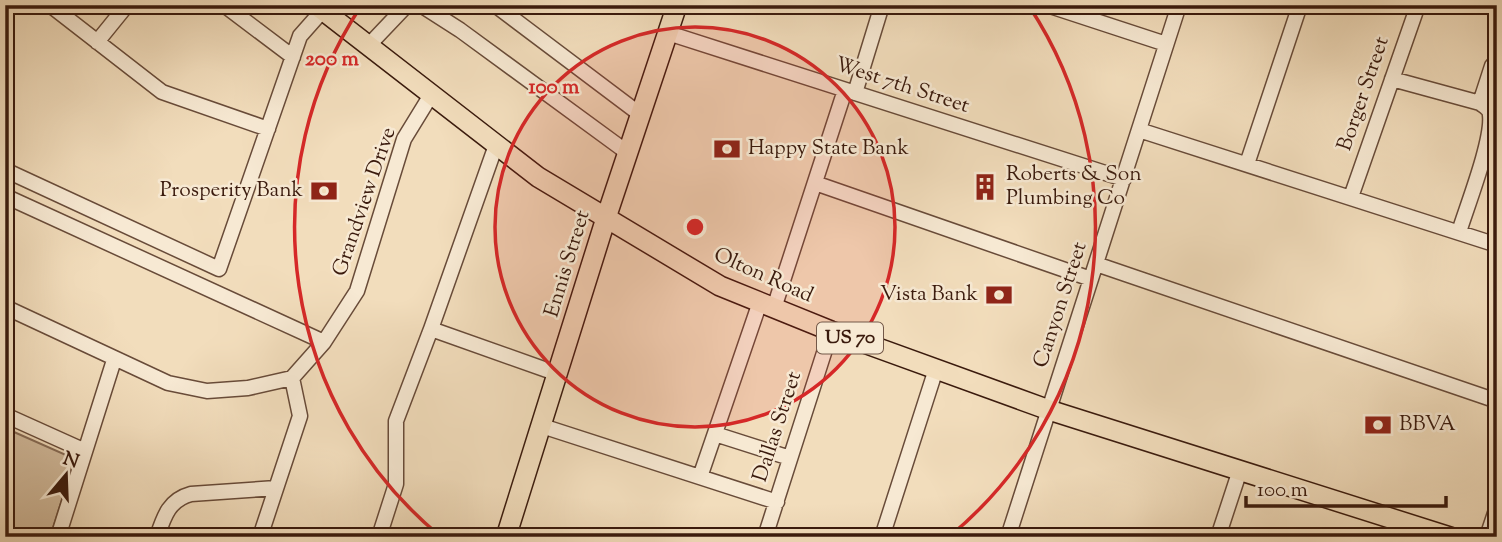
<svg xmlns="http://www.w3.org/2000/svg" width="1502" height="542" font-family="'Sorts Mill Goudy',serif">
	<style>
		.green { fill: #d3bc9e; stroke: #866b56; stroke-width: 2 }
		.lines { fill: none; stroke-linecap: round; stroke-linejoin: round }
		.minor-casing { stroke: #684b39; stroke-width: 17 }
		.major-casing { stroke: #3a1a0d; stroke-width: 22 }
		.minor { stroke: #f7e9d3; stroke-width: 14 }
		.major { stroke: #f2ddbc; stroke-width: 19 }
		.ring { fill: none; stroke: #d62828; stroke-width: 3.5 }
		.labels { text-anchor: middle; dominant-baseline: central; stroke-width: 5; stroke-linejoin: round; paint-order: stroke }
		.shield { fill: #f7e9d3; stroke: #735848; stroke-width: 2 }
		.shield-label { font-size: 19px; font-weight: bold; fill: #3a1a0d }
		.street-label { font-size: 21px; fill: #3a1a0d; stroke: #f7e9d3 }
		.poi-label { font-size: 21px; fill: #3a1a0d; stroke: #f7e9d3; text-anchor: start }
		.centre { fill: #d62828; stroke: #f7e9d3; stroke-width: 3.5 }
		.ring-label { font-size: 21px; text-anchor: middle; font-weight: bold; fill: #d62828; stroke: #f7e9d3; stroke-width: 5; stroke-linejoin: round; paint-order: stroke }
	</style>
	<rect width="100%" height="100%" fill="#f2ddbc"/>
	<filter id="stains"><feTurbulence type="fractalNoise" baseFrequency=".00286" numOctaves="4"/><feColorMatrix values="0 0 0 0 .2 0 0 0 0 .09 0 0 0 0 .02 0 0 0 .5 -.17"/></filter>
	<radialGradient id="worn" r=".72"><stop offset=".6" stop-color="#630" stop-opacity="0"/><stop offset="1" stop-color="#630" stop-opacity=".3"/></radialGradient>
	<path class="green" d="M5 428 75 459 50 537H5Z"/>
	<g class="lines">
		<defs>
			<path id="minor" d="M50 5 162 92 268 129
				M224 5 293 57
				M421 5 460 30 628 153
				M495 5 641 115
				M1047 5 1166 44
				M668 33 1124 179
				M97 42 127 5
				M368 46 407 5
				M1392 79 1480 103C1485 107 1490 109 1490 115 1493 140 1467 206 1459 232
				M855 93 882 5
				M1480 103 1492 66 1497 60
				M1139 130 1497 245
				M496 145 431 329 558 374
				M1247 164 1300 5
				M5 170 219 269 300 36 323 10
				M815 183 1091 279
				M5 196 324 342
				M1351 197 1418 5
				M1096 264 1497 401
				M5 307 168 383 207 391 248 388 292 378 324 342 357 291 404 139 431 95
				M774 308 845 90
				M5 415 85 451
				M542 426 777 502
				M715 434 790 458
				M700 477 760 302
				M58 537 114 360
				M157 537C164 516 169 500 191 494L276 488
				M260 537 300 416 292 378
				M379 537 396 484V421L431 329
				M765 537 831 331
				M882 537 936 369
				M1008 537 1179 5
				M1218 537 1240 470
				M1487 537 1497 507"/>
			<path id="major" d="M316 5 538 177 720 286 831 331 1049 410 1450 537
				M506 537 606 218 677 5"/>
		</defs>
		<use href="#minor" class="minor-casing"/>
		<use href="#major" class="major-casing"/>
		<use href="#minor" class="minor"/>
		<use href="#major" class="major"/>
	</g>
	<circle cx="695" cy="227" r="200" fill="#d62828" fill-opacity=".12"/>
	<g class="ring">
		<circle cx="695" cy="227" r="200"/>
		<path d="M440 536A401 401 0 0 1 361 6M1029 6A401 401 0 0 1 950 536"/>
	</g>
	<defs>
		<symbol id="bank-bare" viewBox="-9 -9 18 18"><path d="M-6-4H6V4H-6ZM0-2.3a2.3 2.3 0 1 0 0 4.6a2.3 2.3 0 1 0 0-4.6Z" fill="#8f2418" stroke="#f7e9d3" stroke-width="2.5" paint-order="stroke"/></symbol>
		<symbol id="building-bare" viewBox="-9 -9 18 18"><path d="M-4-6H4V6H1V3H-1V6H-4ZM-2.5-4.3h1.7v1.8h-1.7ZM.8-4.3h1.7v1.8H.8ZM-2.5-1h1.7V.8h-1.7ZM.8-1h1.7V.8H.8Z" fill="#8f2418" stroke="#f7e9d3" stroke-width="2.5" paint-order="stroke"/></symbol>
	</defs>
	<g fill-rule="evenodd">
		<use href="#bank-bare" x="708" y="130" width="38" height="38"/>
		<use href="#building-bare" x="966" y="168" width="38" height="38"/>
		<use href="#bank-bare" x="305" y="172" width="38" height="38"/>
		<use href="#bank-bare" x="980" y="276" width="38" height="38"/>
		<use href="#bank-bare" x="1359" y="406" width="38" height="38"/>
	</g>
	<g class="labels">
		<rect class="shield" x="817" y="322.5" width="66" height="31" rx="5"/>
		<g class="shield-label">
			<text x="850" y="338">US 70</text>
		</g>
		<g class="street-label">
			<text transform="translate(902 86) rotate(18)">West 7th Street</text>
			<text transform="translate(1364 94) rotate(-71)">Borger Street</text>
			<text transform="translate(365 202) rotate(-71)">Grandview Drive</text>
			<text transform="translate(568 264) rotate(-73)">Ennis Street</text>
			<text transform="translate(763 276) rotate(24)">Olton Road</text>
			<text transform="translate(1061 305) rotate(-72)">Canyon Street</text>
			<text transform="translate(778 427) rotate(-72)">Dallas Street</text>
		</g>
		<g class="poi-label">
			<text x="748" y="149">Happy State Bank</text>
			<text x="1006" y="175">Roberts &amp; Son<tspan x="1006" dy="24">Plumbing Co</tspan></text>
			<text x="303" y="191" text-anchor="end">Prosperity Bank</text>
			<text x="978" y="295" text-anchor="end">Vista Bank</text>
			<text x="1399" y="425">BBVA</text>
		</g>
	</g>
	<circle cx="695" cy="227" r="10" class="centre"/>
	<g class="ring-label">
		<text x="332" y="65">200 m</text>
		<text x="554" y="93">100 m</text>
	</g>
	<rect width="1502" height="542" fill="none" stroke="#f2ddbc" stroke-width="28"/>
	<rect x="7" y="7" width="1488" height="528" fill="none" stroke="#3a1a0d" stroke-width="3.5"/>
	<rect x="14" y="14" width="1474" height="514" fill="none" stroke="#3a1a0d" stroke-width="2"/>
	<g transform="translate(66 475) rotate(19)" stroke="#f7e9d3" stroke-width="5" paint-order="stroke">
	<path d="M0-5L12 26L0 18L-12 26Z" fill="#3a1a0d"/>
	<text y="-10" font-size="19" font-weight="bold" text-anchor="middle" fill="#3a1a0d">N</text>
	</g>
	<path d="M1246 496v10h200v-10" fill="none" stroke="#3a1a0d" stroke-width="3.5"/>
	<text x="1257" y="496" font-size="21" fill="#3a1a0d" stroke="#f7e9d3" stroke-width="5" paint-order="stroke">100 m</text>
	<rect width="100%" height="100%" filter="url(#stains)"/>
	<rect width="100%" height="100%" fill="url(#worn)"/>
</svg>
